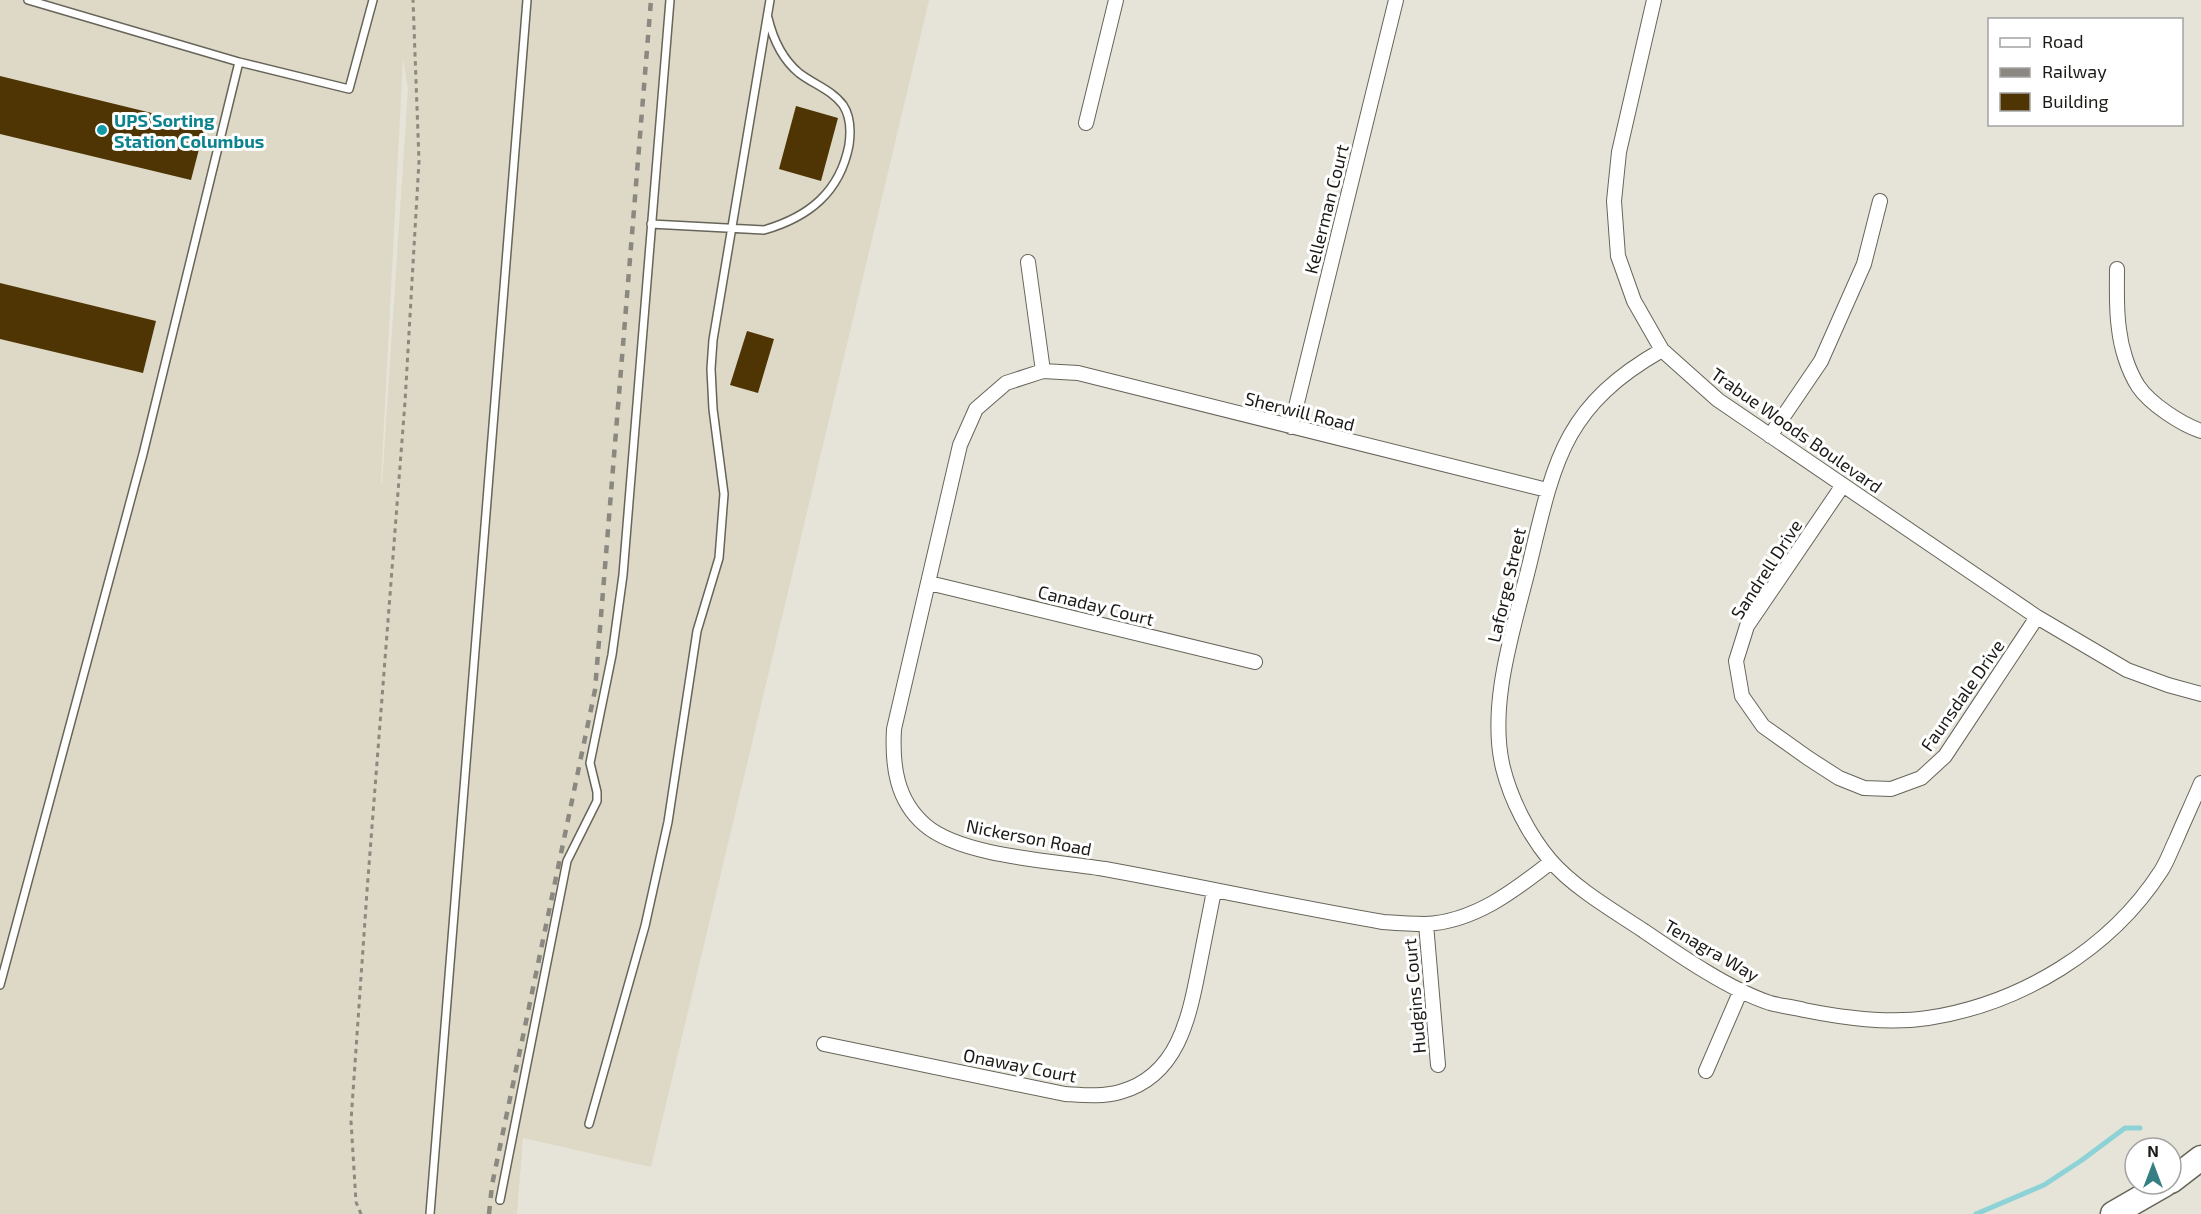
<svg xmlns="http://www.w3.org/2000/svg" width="2201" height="1214" font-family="'Exo 2',sans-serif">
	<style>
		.built { fill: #ddd9c6; fill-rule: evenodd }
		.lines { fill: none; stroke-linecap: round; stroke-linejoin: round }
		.stream { stroke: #8cd2d6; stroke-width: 5 }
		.building { fill: #4e3503 }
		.service-casing { stroke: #67655a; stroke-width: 10 }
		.minor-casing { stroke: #67655a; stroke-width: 16 }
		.motorway-casing { stroke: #67655a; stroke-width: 27 }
		.path { stroke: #8b8a81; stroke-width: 3; stroke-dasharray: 4.5 4.5; stroke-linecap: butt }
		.service { stroke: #fff; stroke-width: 7 }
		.minor { stroke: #fff; stroke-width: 14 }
		.motorway { stroke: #fff; stroke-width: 24 }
		.rail { stroke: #8a8880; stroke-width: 4.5; stroke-dasharray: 8 8; stroke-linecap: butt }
		.culture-dot { fill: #0f9aa8; stroke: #fff; stroke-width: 2 }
		.labels { text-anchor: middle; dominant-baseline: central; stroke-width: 6; stroke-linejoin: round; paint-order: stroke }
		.culture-label { font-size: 18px; font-weight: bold; fill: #0d838f; stroke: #fff; text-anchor: start }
		.street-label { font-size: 18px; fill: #1b1a16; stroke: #fff }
	</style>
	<rect width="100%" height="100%" fill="#e6e4d8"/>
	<path class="built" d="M0 0H929L651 1167 523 1138 517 1214H0ZM403 59 408 89 382 483 381 482Z"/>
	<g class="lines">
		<path class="stream" d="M1976 1214 2044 1185 2082 1160 2125 1128H2140"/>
	</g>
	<path class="building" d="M0 76 205 126 191 180 0 134Z
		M796 106 838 118 821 181 779 169Z
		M0 283 156 321 143 373 0 339Z
		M747 331 774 339 758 393 730 385Z"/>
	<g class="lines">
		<defs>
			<path id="service" d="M239 62 349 89 373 0
				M651 224 764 230C809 217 840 192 849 145 851 131 851 117 843 105 832 90 813 84 799 73 781 58 773 39 768 18
				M0 985 143 454 239 62 28 0
				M589 1124 645 926 668 822 697 631 719 558 724 494 713 409 711 369 713 340 770 0
				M500 1200 567 861 597 801V792L590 763 612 655 623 575 670 0
				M430 1214 527 0"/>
			<path id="minor" d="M1654 0 1619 152 1614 201 1618 256 1634 301 1662 350 1718 400 2037 617 2127 670 2168 685 2201 694
				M1086 123 1116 0
				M1028 262 1043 371
				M2117 269C2117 289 2116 310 2119 329 2121 348 2128 370 2138 386 2150 404 2181 424 2201 431
				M1662 350C1566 405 1555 457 1531 558 1516 622 1487 702 1503 768 1511 800 1529 835 1550 860 1574 888 1614 911 1644 931 1679 955 1730 990 1770 1003 1781 1006 1793 1007 1804 1010 1844 1018 1887 1024 1928 1018 2020 1004 2110 950 2161 871 2167 862 2171 850 2176 840 2184 821 2193 802 2201 783
				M1291 427 1396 0
				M1770 436 1821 361 1864 264 1880 201
				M1843 485 1747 626 1736 661 1742 696 1763 726 1808 758 1839 778 1864 788 1891 789 1921 778 1945 756 2037 617
				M1547 490 1078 373 1043 371 1006 383 976 409 960 445 894 729C892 765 896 800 925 825 962 857 1056 861 1105 869 1198 886 1290 906 1383 922 1397 923 1411 924 1425 924 1474 922 1514 891 1551 862
				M929 583 1255 662
				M1426 924 1438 1065
				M824 1044 1065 1094C1083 1095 1102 1097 1120 1092 1178 1076 1189 1018 1199 967 1204 942 1209 916 1214 891
				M1706 1071 1741 990"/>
			<path id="motorway" d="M2171 1181 2201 1158
				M2113 1214 2165 1184"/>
		</defs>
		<use href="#service" class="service-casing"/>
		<use href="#minor" class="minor-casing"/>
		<use href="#motorway" class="motorway-casing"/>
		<path class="path" d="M361 1214 356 1202 351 1121 367 891 405 402 419 161 413 0"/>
		<use href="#service" class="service"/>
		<use href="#minor" class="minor"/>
		<use href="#motorway" class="motorway"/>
		<path class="rail" d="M489 1214 492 1185 595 690 651 0"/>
	</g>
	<circle class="culture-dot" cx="102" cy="130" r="6"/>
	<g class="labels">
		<g class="culture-label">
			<text x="114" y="120">UPS Sorting<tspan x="114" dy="21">Station Columbus</tspan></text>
		</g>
		<g class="street-label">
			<text transform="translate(1326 209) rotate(-76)">Kellerman Court</text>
			<text transform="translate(1300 411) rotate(14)">Sherwill Road</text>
			<text transform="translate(1797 430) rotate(35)">Trabue Woods Boulevard</text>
			<text transform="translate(1766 569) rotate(-57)">Sandrell Drive</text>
			<text transform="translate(1506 585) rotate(-77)">Laforge Street</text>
			<text transform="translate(1096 605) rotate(14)">Canaday Court</text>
			<text transform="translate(1962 695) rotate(-55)">Faunsdale Drive</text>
			<text transform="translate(1029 837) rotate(11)">Nickerson Road</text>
			<text transform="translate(1712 950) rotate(30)">Tenagra Way</text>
			<text transform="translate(1414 996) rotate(-95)">Hudgins Court</text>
			<text transform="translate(1020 1065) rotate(11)">Onaway Court</text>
		</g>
	</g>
	<rect x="1988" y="18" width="195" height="108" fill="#ffffff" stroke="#a4a3a2" stroke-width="1.5"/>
	<rect x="2000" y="38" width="30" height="9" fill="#ffffff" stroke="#a4a3a2" stroke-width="1.5"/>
	<text x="2042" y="48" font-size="18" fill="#1b1a16">Road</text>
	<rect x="2000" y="68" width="30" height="9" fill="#8a8880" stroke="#a4a3a2" stroke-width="1.5"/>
	<text x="2042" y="78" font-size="18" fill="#1b1a16">Railway</text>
	<rect x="2000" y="93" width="30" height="18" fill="#4e3503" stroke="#a4a3a2" stroke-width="1.5"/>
	<text x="2042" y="108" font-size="18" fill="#1b1a16">Building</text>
	<g transform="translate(2153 1166)"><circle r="28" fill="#ffffff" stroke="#a4a3a2" stroke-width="1.5"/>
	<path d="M0-4.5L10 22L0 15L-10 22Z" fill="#357e82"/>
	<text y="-9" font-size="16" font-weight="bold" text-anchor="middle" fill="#1b1a16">N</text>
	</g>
</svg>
